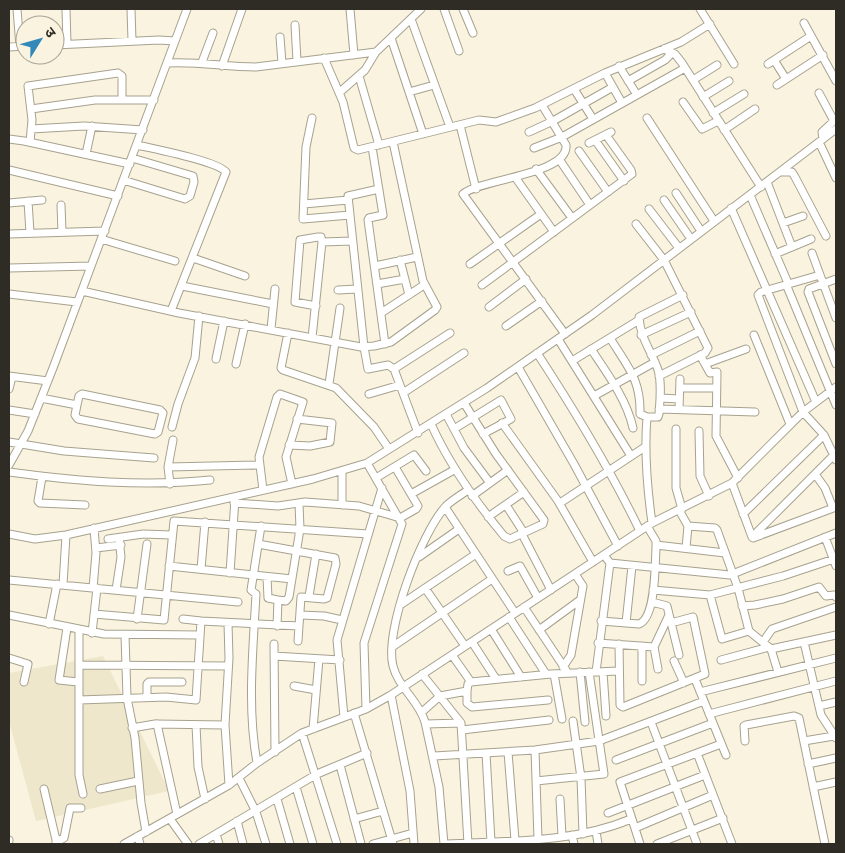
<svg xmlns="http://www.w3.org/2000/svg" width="845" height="853" font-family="'Work Sans','Noto Sans Devanagari',sans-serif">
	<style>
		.built { fill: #eee7cb }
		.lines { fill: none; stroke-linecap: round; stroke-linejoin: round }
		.minor-casing { stroke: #a7a28f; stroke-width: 9 }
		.minor { stroke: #fff; stroke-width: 7 }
	</style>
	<rect width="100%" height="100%" fill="#f9f3df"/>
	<path class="built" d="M103 656 169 791 36 821 9 721V673Z"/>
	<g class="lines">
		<defs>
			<path id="minor" d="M17 9 20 47
				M66 9 67 44
				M131 9 132 41
				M350 9 354 55
				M444 9 459 51
				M463 9 473 33
				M700 9 734 64
				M411 19 450 127
				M804 23 836 81
				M295 25 297 61
				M280 37 282 63
				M391 38 423 134
				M55 45 159 40 175 41
				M9 47 25 46
				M664 49 675 54 682 63 761 187
				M324 58 343 102 354 148 358 150 479 120 496 122 535 108 605 73 681 42 710 24
				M774 60 786 79
				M202 62 213 33
				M167 63C198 61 225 67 256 67L376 52 421 9
				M768 64 811 36
				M222 66 242 9
				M619 66 637 95
				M605 73 622 103
				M359 76 379 145
				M693 80 717 65
				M628 81 665 60 672 53
				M777 85 823 55
				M574 89 593 119
				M340 92 365 70 376 52
				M409 92 434 85
				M819 93 834 121
				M703 97 729 81
				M683 102 702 129 718 121
				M542 105 566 145C569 175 479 179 463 194L565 334
				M31 109 95 100H154
				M713 113 744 94
				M312 118 306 147 303 219 350 215
				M647 118 714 221
				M460 125 476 189
				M31 129 84 126 143 130
				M724 130 755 109
				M529 132 553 121 613 87
				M9 139 24 141 130 164
				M823 139 822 132 836 119
				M595 140 624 181
				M30 142 32 120 28 86 118 73 122 76V99
				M819 142 836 178
				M589 143 611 132
				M137 145C154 149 217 161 226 172L171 311
				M372 147 383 215 369 218 368 220 385 344
				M534 148 562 137 685 68
				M579 151 608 192
				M86 154 92 126
				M559 159 590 205
				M536 169 572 218
				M9 170 118 196
				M781 172H792L795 177 826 236
				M515 177 554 232
				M123 180 185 199 190 196 194 182 193 176 132 158
				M767 182 792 247
				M379 189 348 196 364 347 368 369 388 365 394 369 418 433
				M676 193 701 231
				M750 195 788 283
				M664 200 691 239
				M28 201 30 233
				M9 203 42 200
				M304 204 348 200
				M61 205 62 232
				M731 208 816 402
				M649 209 679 248
				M783 223 803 216
				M636 224 664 260 708 348 705 353 659 376
				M9 234 105 231
				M101 239 175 261
				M812 253 820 275
				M775 254 811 239
				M193 258 245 276
				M400 260 409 295
				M470 264 541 214
				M375 266 417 257
				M9 268 91 266
				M836 279 809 289 808 292 836 364
				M377 284 405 279
				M786 284 836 405
				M482 285 632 174 631 170 606 135
				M182 286 273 304
				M338 290 357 289
				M82 291 179 313 361 347 374 346 391 342 435 310 437 307 423 281 393 142
				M9 294 77 302
				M316 306 295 302 300 240 318 237H321L322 242 352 241
				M489 307 526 279
				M381 313 424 285
				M836 318 820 275 761 292 758 295 803 412 824 435 836 460
				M506 326 542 301
				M271 329 275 289
				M288 333 281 368 283 370 336 388 374 427 389 449
				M641 335 691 312
				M754 335 790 424
				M312 338 322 242
				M610 338C627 366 641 379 640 414L647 417
				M558 339 631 456
				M591 349C607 373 627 400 633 428
				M537 353C575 411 610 469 640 531
				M651 355 700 331
				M700 355 710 373 717 372 716 436 738 478
				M216 359 224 321
				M572 361 639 320
				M236 364 245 324
				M705 364 746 349
				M518 367 574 464 618 546
				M394 369 450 333
				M9 376 48 381
				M329 384 340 308
				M680 388H716
				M9 389 12 377
				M403 393 464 353
				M369 394 400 385
				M594 396 655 362
				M41 398 77 405 75 415 78 419 155 434 158 432 163 413 160 410 82 394 79 396 77 405
				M660 398 679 399
				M659 409 755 412
				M679 409 680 379
				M9 410 35 414
				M446 414 464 448 490 483
				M502 423 558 501 593 562
				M431 424C450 466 475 501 504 536L510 539 543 524 544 520 496 454 464 403
				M172 427 178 404 195 358 199 316
				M454 429 501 400 511 419 483 434
				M676 429V488L682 509
				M699 431 700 476 709 496
				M9 442 64 451 154 458
				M289 445 310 446 330 442 332 423 297 419
				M9 465 28 431 53 368 187 9
				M168 467 258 465
				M342 471V505
				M9 472C75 481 143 487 210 480
				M815 474 825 488 833 508
				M42 477 38 501 40 503 85 505
				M376 478 414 455 426 471
				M732 483 752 537 834 455
				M170 484 168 467 173 440
				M263 490 259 457 277 397 280 394 303 402 286 457 292 484
				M411 494 454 470
				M472 496 508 470
				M234 503 278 506 305 502 359 506 400 518 416 509 418 506 395 467
				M560 503 645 447
				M506 505 524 533
				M445 507 515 613
				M679 510 688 526 686 548
				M743 514 824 435
				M488 517 524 492
				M652 523C647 487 644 453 647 417H658L659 414C660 400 662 383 658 370 652 352 640 338 639 317L683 295
				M688 526 715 528 717 530 738 588 749 631 771 649 778 672
				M9 534 35 539 66 535 313 479 367 463 487 388 592 315 836 129
				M522 534 551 590
				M825 537 836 566
				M753 538 836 507
				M108 539 143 534 172 535
				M656 545 725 553
				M96 548 121 545
				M419 557 459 529
				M610 563 730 575 836 533
				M169 566 292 579
				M201 569 205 522
				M508 571 520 566 538 598
				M230 573 235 499
				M267 577 268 598 278 600
				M9 580 238 602
				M63 585 66 535
				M93 588 96 553 94 528
				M425 588 465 646
				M116 590 121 557 119 538
				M653 590 710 595 783 576 834 559
				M710 595 722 639 749 631
				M309 596 316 554
				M652 602 667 606 679 655
				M400 605 476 554
				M742 606 755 605 783 599 819 587 826 596 834 595 836 597
				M524 607 566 670
				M94 614 164 620 174 521 368 534
				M9 615 104 634 200 635
				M300 615 324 616 342 620
				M509 617 546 674
				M137 619 147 544
				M183 619 201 621
				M601 621 639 624C656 618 655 564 656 548V541L647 526
				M228 623 229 658 225 725 229 785
				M626 623 632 566
				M49 624 57 584
				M277 626 278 600 286 601 289 597 300 529 299 503
				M67 628 59 680 78 682
				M491 629 521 677
				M79 630V775L83 794
				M539 630 580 600
				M92 633 97 588
				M125 635 127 698 135 738 141 803 146 832
				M298 641 299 626
				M472 642 496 679
				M763 642 772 629 836 607
				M804 642 821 715 836 738
				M598 643 654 647 669 615
				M274 644 275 752
				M619 644 620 705 623 707 705 674 693 617 671 623
				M642 646V681
				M392 647 492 579
				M654 647 658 669
				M771 649 836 635
				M452 655 471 682
				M274 656 340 660
				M9 658 28 664 24 682
				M721 660 769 647
				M674 661 684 683
				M79 665 228 666
				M563 667 571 655 583 586 575 574
				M580 672 585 722
				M596 672 610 563 604 555
				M603 672 606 716
				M422 674 461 723 468 844
				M554 674 562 719
				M695 679 726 755
				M294 686 316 690
				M467 691V703L472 707 548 700
				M700 692 836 658
				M391 695 410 791 414 844
				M147 697V684L149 682H182
				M79 700 166 697 196 700 201 621 299 626 301 597 324 599 327 598 336 564 335 558 258 544
				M819 706 836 702
				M366 709 364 643 402 524 367 463
				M422 712 440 696 467 691 468 684 471 682 551 674 618 671
				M354 713 393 844
				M709 714 836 681
				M344 717 337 640 382 488
				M573 721 581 778 583 834
				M651 722 697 844
				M157 724 177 814
				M426 724 461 723
				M196 725 198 767 205 799
				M132 728 155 724 225 725
				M313 729 319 659
				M462 730 549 720
				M302 733 337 844
				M745 741 744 726 746 725 794 716 799 718 825 844
				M804 741 834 736
				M535 750 538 839
				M508 752 515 840
				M486 753 491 842
				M697 753 732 844
				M434 756 535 750 599 741 704 701
				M616 760 713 723
				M257 763C247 707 253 651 256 594L251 590 261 526
				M808 764 836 758
				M340 765 361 844
				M239 778 256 812 266 844
				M536 781 604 774 589 672
				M296 787 313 844
				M813 787 836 782
				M44 789 57 844
				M100 789 138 781
				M277 799 290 844
				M560 799 562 836
				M608 813 705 775
				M170 819 188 844
				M354 819 383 811
				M237 821 243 844
				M635 828 713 795
				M596 831 598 844
				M216 834 219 844
				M572 835 574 844
				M138 836 140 844
				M9 841V840
				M56 842 64 838 70 808H81
				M124 844 229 785 257 763 302 733 366 709 391 695 652 523 732 483 803 412 836 387
				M199 844 317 774 367 753
				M373 844 413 833
				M444 844 439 787 425 722C419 701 398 687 393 666 384 631 421 533 446 506 452 500 461 495 468 490
				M447 844C508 841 574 843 631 819
				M640 844 620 782 721 744
				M657 844 723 818"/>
		</defs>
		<use href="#minor" class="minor-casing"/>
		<use href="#minor" class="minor"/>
	</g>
	<rect width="845" height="853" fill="none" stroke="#2f2c25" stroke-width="20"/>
	<g transform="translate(40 40) rotate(53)"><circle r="24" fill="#f9f3df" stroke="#a8a395"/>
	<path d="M0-4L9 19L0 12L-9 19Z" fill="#3288b8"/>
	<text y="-8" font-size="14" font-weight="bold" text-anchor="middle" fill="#2f2c25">उ</text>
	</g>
</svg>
